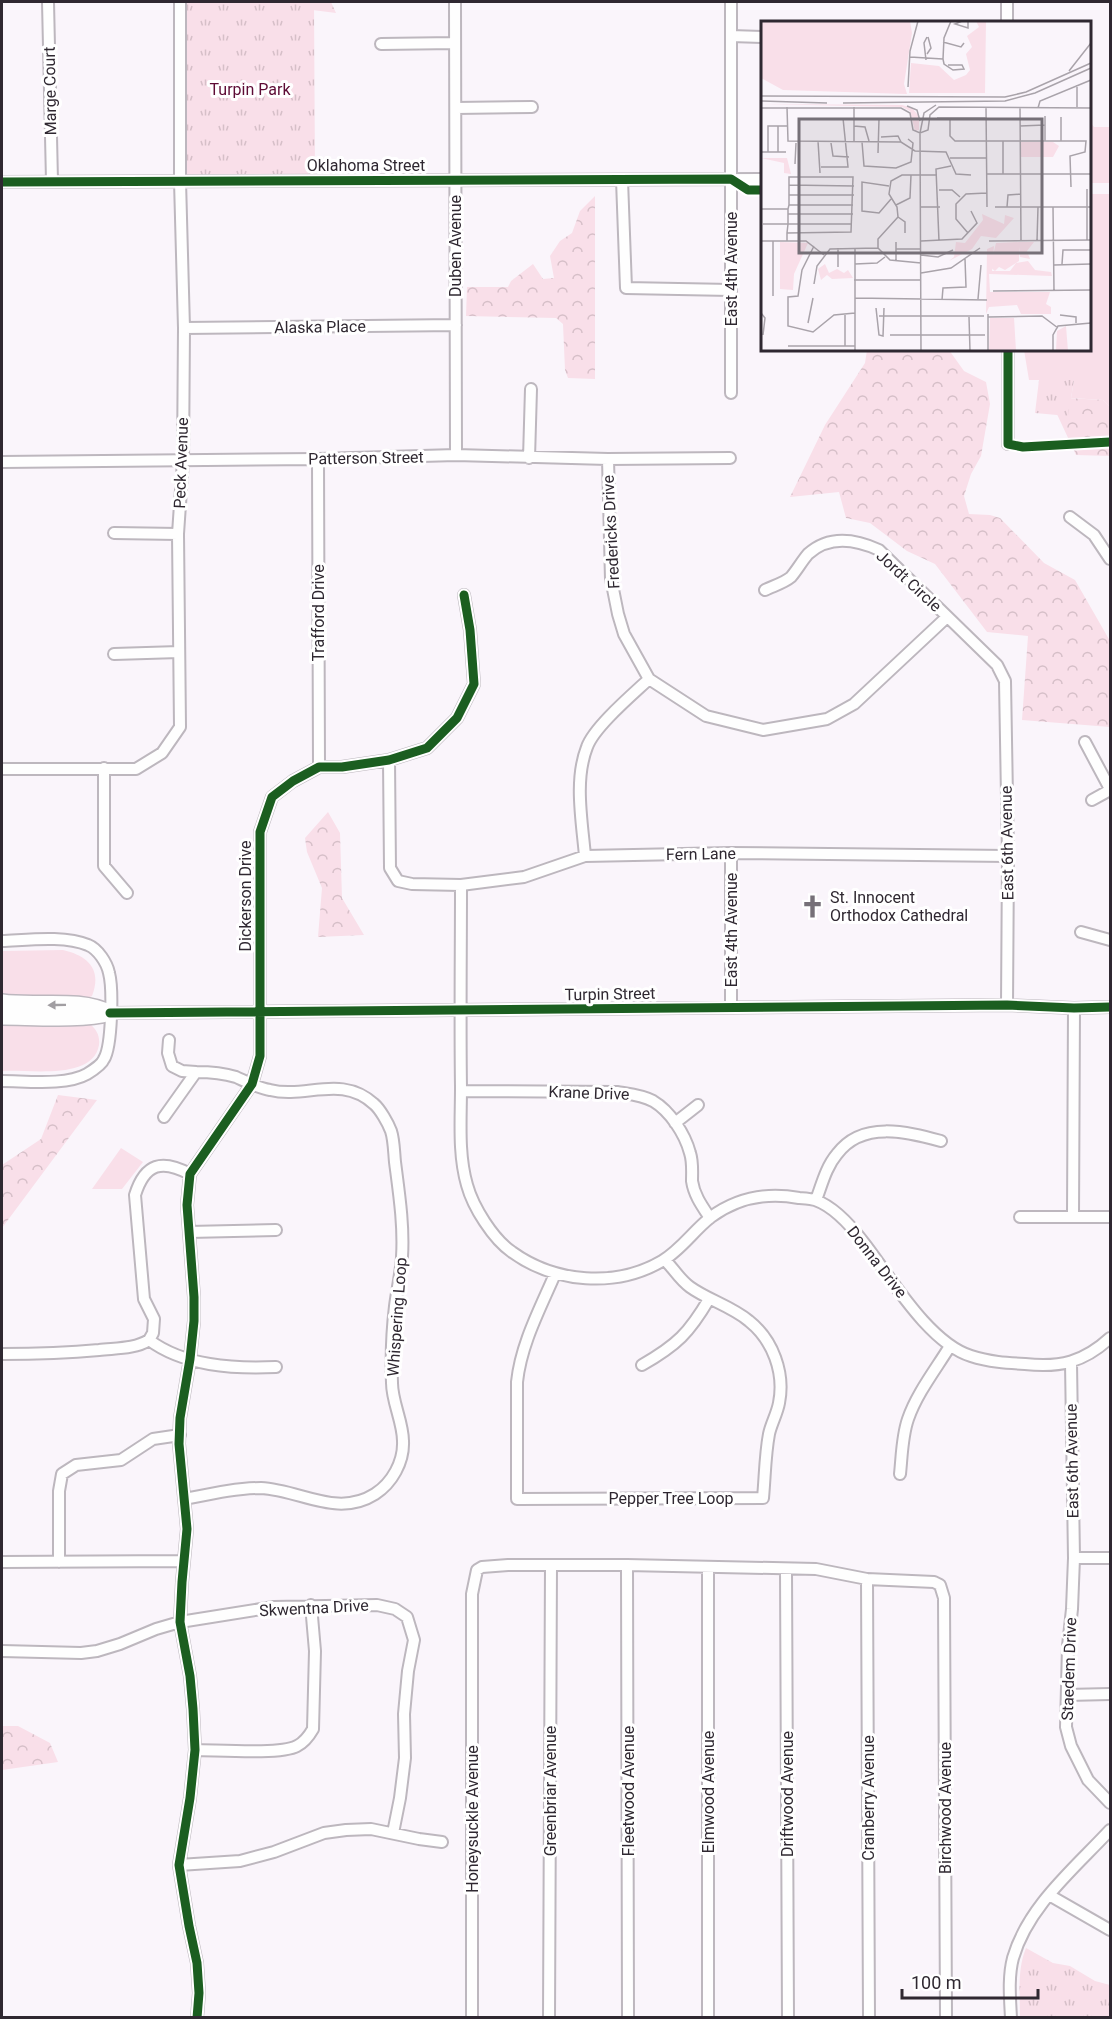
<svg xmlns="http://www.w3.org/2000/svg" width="1112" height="2019" font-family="Roboto,sans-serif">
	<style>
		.grass { fill: #f9dfe9 }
		.forest { fill: url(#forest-crowns) }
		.park { fill: url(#park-tufts) }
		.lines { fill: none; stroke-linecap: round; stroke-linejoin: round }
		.minor-casing { stroke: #bdb7be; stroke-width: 14 }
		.highway-casing { stroke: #bdb7be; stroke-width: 18 }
		.minor { stroke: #fefefe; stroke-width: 10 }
		.highway { stroke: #fefefe; stroke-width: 15 }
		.cycleway-casing { stroke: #fff; stroke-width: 13 }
		.cycleway { stroke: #1b5e20; stroke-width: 9 }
		.oneway { fill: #a19ea2 }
		.labels { text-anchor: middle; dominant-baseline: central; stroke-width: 6; stroke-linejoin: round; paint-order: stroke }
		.park-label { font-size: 16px; fill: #5d0b35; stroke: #fff }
		.street-label { font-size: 16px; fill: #2f2831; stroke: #fff }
		.poi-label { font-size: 16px; fill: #2f2831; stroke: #fff; text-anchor: start }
		.inset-road { fill: none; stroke: #a9a3aa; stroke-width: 1.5 }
		.view { fill: #767078; fill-opacity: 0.15; stroke: #767078; stroke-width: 3 }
		.inset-edge { fill: none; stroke: #2f2831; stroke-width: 3 }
	</style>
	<defs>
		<pattern id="forest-crowns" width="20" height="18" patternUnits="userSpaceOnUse" patternTransform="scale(1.5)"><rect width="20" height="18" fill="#f9dfe9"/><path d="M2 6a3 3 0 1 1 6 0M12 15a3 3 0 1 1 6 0" fill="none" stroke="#d6bfc8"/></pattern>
		<pattern id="park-tufts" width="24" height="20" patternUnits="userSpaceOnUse" patternTransform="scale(1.5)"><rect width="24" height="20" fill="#f9dfe9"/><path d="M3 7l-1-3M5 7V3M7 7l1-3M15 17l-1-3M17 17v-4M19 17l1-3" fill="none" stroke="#d6bfc8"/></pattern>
	</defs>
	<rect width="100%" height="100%" fill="#faf5fb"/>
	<path class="grass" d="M1090 122 1094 127H1110V183H1090Z
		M1090 194H1110V407L1103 400 1071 398 1074 380H1029L1024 350H1090Z
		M63 950C89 956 102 970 92 996L84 1000 10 996 2 994V951Z
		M90 1024C97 1030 100 1036 99 1045 93 1081 28 1069 2 1071V1025Z
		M121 1148 143 1162 122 1189H92Z"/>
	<path class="forest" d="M293 2H331L336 13 297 8Z
		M595 196V379L568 378 565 370 563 324 556 318 466 316 467 287H508L511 281 533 264 543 279 554 278 550 256 560 241 572 233 580 211Z
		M867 350H949L964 371 986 382 990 404 981 456 971 474 964 496 969 514 990 515 1000 518 1044 563 1075 580 1110 641V727L1022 720 1028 636 987 632 935 564 907 551 870 523 846 518 839 492 790 497 825 425 865 363Z
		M1049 397 1103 400 1110 407V456L1076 455Z
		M328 812 340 833 342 898 364 935 318 937 322 888 307 852 305 838Z
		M58 1095 97 1100 2 1228V1165L41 1139Z
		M2 1726H18L50 1743 58 1762 2 1770Z"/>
	<path class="park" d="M186 2H314L315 177H186Z
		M1039 380H1074L1068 416 1035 413Z
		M1026 1948 1053 1963 1070 1966 1095 1981 1110 1985V2017H1020C1020 1994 1017 1970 1026 1948Z"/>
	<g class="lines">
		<defs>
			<path id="minor" d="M48 2 52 181
				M455 2 456 455
				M731 2V393
				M1007 2V22
				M731 36 762 37
				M381 44 455 43
				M456 108 532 107
				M622 180 626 288 731 290
				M2 182 762 179
				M184 328 456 325
				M1008 350V444
				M529 458 531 389
				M318 459 319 767
				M608 459 611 579 618 614 624 634 649 679 706 716 763 730 827 719 854 704 947 617
				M2 462 318 459 456 455 608 459 730 458
				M1070 517 1094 535 1110 559
				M114 533 178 534
				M765 590C773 586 784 583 791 577 797 570 802 561 808 554 829 535 855 539 879 550L997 665 1005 681 1008 856 1007 1005
				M114 654 179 652
				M1085 742 1110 789
				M389 760 390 868 398 881 412 884 461 885 524 877 585 856 731 853 1008 856
				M104 768V866L127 893
				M2 769H136L162 753 180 727 178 534 183 460 184 328 180 181V2
				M1092 800 1110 790
				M731 853V1008
				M585 856C582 821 574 780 587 747 594 727 633 694 649 679
				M461 885C461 952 460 1020 461 1087 461 1120 458 1154 467 1185 473 1207 493 1239 512 1252 555 1283 616 1288 662 1261 681 1250 694 1230 711 1217 737 1198 767 1192 799 1198 804 1198 810 1199 815 1200 835 1207 852 1227 864 1243 891 1278 929 1343 971 1356 989 1362 1007 1363 1025 1364 1060 1368 1084 1362 1110 1338
				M1081 932 1110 940
				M2 941C27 940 65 935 88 945 98 949 107 963 109 973 113 988 112 1046 104 1059 102 1064 92 1071 87 1074 66 1086 26 1081 2 1081
				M110 1013 1007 1005 1074 1008 1110 1007
				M169 1040 168 1053 172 1066 182 1071 196 1072
				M461 1091 617 1092C629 1094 642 1095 653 1101 670 1111 685 1134 690 1153 693 1162 692 1172 692 1181 694 1195 702 1206 710 1218
				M164 1117 196 1072C210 1072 223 1073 236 1077 247 1082 258 1088 270 1090 306 1099 341 1074 374 1104 380 1109 388 1123 391 1131 394 1140 394 1152 395 1162 399 1193 404 1225 402 1257 401 1273 397 1290 395 1306 392 1331 391 1357 392 1383 392 1402 403 1422 403 1441 404 1462 392 1483 375 1494 337 1518 301 1490 261 1488 236 1488 210 1494 185 1499
				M675 1123 698 1105
				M816 1200C822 1184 826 1167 837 1154 862 1120 907 1132 941 1141
				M1020 1217H1110
				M1073 1217 1074 1008
				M189 1232 276 1230
				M555 1274C540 1309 521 1344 517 1382V1499L763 1498C765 1477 765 1455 769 1434 771 1424 777 1414 779 1403 785 1373 773 1340 749 1321 731 1306 708 1300 690 1287 680 1280 673 1268 665 1260
				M149 1340 153 1333 154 1319 144 1299 135 1195C145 1163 162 1159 190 1174
				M2 1354C34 1354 67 1353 99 1350 116 1348 135 1349 149 1340 184 1366 233 1369 276 1367
				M1071 1363 1074 1558 1072 1609 1068 1646 1066 1727 1071 1746 1088 1780 1110 1803
				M642 1365C677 1345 689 1333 709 1299
				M900 1474C902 1455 902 1436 908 1419 917 1393 936 1369 950 1346
				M1074 1558H1110
				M2 1562 184 1561
				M59 1562V1491L62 1474 76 1465 121 1460 153 1439 180 1435
				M627 1565 628 2018
				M786 1570 788 2018
				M867 1579 869 2018
				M2 1651 81 1653 97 1651 120 1644 156 1629 180 1622 274 1607 377 1605 395 1609 407 1617 414 1640 408 1671 404 1714 405 1758 400 1798 393 1833
				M1067 1695 1110 1694
				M195 1750C217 1750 280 1755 297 1746 305 1742 309 1736 313 1729L315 1651 311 1605
				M179 1865 240 1861 274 1852 324 1833 346 1830 371 1829 419 1839 442 1842
				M1049 1895 1110 1930
				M197 2018 199 1993 197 1963 189 1926 179 1865 190 1798 195 1750 193 1709 190 1676 180 1622 182 1582 187 1529 179 1444 180 1418 190 1359 194 1321V1297L187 1205 190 1174 252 1084 260 1056V832L272 797 293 781 319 767H342L389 760 427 748 457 718 474 684 470 630 464 595
				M472 2018V1594L477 1570 482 1567 508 1565H627L816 1569 867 1579 934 1582 940 1585 944 1598 946 2018
				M549 2018 551 1565
				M708 2018V1567
				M1011 2018C1010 1998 1008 1977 1013 1958 1028 1906 1075 1868 1110 1830"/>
			<path id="highway" d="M2 1002C36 1007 80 997 110 1013
				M2 1017C32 1017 82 1021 110 1013"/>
		</defs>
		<use href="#minor" class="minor-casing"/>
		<use href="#highway" class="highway-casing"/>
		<use href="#minor" class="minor"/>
		<use href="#highway" class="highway"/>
		<defs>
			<path id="cycleway" d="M2 182 731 179 748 190H762
				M1008 350V444L1023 447 1110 442
				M110 1013 1007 1005 1074 1008 1110 1007
				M197 2018 199 1993 197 1963 189 1926 179 1865 190 1798 195 1750 193 1709 190 1676 180 1622 182 1582 187 1529 179 1444 180 1418 190 1359 194 1321V1297L187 1205 190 1174 252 1084 260 1056V832L272 797 293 781 319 767H342L389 760 427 748 457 718 474 684 470 630 464 595"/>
		</defs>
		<use href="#cycleway" class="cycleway-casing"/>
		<use href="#cycleway" class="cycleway"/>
	</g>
	<defs><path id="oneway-solid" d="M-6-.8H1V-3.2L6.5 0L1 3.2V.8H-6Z" transform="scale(1.5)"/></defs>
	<use class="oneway" href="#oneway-solid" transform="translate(57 1005) rotate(179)"/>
	<defs>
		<symbol id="church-bare" viewBox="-9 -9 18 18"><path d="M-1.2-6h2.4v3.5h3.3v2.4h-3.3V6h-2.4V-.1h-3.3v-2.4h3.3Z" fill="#767078" stroke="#fff" stroke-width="2.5" paint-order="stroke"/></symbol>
	</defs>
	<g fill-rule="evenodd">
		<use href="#church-bare" x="796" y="890" width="33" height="33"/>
	</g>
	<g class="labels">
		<g class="park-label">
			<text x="250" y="89">Turpin Park</text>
		</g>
		<g class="street-label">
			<text transform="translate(50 91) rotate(-91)">Marge Court</text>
			<text x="366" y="165">Oklahoma Street</text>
			<text transform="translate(455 246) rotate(-90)">Duben Avenue</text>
			<text transform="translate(731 269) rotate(-90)">East 4th Avenue</text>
			<text transform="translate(320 327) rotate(-1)">Alaska Place</text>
			<text transform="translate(366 458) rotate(-1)">Patterson Street</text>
			<text transform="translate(181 463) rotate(-88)">Peck Avenue</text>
			<text transform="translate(611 532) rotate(-93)">Fredericks Drive</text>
			<text transform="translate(909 581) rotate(43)">Jordt Circle</text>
			<text transform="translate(318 613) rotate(-90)">Trafford Drive</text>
			<text transform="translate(1007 843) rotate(-91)">East 6th Avenue</text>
			<text transform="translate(701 854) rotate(-1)">Fern Lane</text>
			<text transform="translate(245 896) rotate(-90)">Dickerson Drive</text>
			<text transform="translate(731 930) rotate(-90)">East 4th Avenue</text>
			<text transform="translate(610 994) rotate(-1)">Turpin Street</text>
			<text transform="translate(589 1093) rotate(2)">Krane Drive</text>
			<text transform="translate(877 1262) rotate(52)">Donna Drive</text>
			<text transform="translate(397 1317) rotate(-86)">Whispering Loop</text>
			<text transform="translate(1072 1461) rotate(-91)">East 6th Avenue</text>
			<text x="671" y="1498">Pepper Tree Loop</text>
			<text transform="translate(314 1608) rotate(-3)">Skwentna Drive</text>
			<text transform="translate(1069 1669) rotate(-88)">Staedem Drive</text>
			<text transform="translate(550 1791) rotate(-90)">Greenbriar Avenue</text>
			<text transform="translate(628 1791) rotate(-90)">Fleetwood Avenue</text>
			<text transform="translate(708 1792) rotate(-90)">Elmwood Avenue</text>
			<text transform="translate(787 1794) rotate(-90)">Driftwood Avenue</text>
			<text transform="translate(868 1798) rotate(-90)">Cranberry Avenue</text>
			<text transform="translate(945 1808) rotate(-90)">Birchwood Avenue</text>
			<text transform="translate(472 1819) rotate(-90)">Honeysuckle Avenue</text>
		</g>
		<g class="poi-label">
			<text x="830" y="897">St. Innocent<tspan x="830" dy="18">Orthodox Cathedral</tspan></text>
		</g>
	</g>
	<g transform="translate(761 21)">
		<rect width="330" height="330" fill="#faf5fb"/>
		<path d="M0 83 141 84 151 87 158 95V109L154 110 149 90 141 86ZM259 221H273L266 230 269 238 259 236 258 226V240L244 249 238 246 234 250 229 246 235 222ZM229 297H253L255 330H228ZM305 305 307 330H295L296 310Z" fill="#f9dfe9"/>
		<path d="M149 0 151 12 143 63 146 73 22 69 0 57V1ZM215 0H225L224 72H148L150 42 178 45 193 59 205 54 209 49 205 33 211 26 206 15 218 6ZM0 137H26L30 153 23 152V142ZM221 193 243 203 244 194 253 197 235 217 220 215 211 228 188 240 193 236 195 221 204 222 222 199ZM233 225 231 250H249L255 242 267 240 274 249 290 251 291 255 228 253 229 271H289L285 283 290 286V293H260L256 284 228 286 225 293 226 228ZM64 243 68 252 76 248 83 252 87 249 92 257 71 258 66 254 60 259 57 248Z" fill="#f9dfe9"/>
		<path d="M260 121H292L298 125 292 136H260ZM19 221 47 222 33 253 32 269 19 268Z" fill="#f9dfe9"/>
		<path class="inset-road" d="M207 0V7L194 3 201 0ZM182 21 200 26 203 22M166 33 170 27 167 16M149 36 182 38M182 38 183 43 192 49 203 48 201 44H187M182 38 183 17 190 0M165 39 163 22 166 16M308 50 330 22M147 66 149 30 157 0M0 75 244 76 265 71 330 42M0 80 66 82M82 82 244 80 274 72 330 47M146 85 156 89 159 100M26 86 27 120 140 121 154 130 185 131 195 153 210 154M93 86V120M225 86 226 186M259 86 260 220M316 86V64M0 87H140L149 92 152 109 159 112 167 109 169 94 178 86 330 87M277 87 279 80 330 59M176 97H226M189 97V115L194 120H325L324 131 309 135 310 166M17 105V131M93 105 104 106 108 120M259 105 284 104M159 112 160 330M159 112 163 92 175 84M120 116 137 115 140 121M57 120 59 152M242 120V153M284 120V95M300 120V96M101 121 103 145 135 147 150 141 152 122 147 118M70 122 72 135 88 136M0 131H25M7 131V105H26M117 132 118 98M189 137H226M34 143 35 122M60 146H87L82 97M226 153H330M28 164 93 165M128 165 101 161V190L118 192 130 178M178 169H191L199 176M28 174H93M28 184H92M135 184 149 177 150 154M160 186H179M234 186H330M246 186 247 174 260 173M292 186 293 270M0 188H27M27 193H92M137 196 144 201V212M2 203H91M207 212 195 198V183L205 173 226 172M326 219V168M0 220H45L63 234M26 220V212L27 203V188L28 184V156H92L90 211 26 212M160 220 201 218 216 202 210 190M178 220 175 148 190 145M228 220 330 219M276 220 277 186M53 225 41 249 37 275 27 276V305L52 311 73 294 94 292M77 227V246M94 228V330M135 228H160M160 234 177 236 192 229M135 241V221M160 242 129 239 117 227V218L137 196 136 186 128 173 130 160 141 154H175M94 243 116 242 124 236M301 243 302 229H330M293 244 330 243M160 252 190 247 219 227M93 259H160M53 263 56 245 69 228 117 227M232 270 330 269M12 275V220M94 277 226 279M217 278 220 244M181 279 182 267 205 266 204 238M115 287 118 314 122 315 123 287M0 292 4 297 2 314M84 293V325M227 293V330M299 294 315 296V302M118 295H223M208 296 209 330M227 296 281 295 297 307M47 302 52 277M129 314H224M27 325H94M292 330V314L297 305 330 302"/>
		<path class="view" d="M38 98H281V232H38Z"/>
		<rect width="330" height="330" class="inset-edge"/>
	</g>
	<rect width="1112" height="2019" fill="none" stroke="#2f2831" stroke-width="6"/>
	<path d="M902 1989v9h136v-9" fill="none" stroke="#2f2831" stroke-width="3"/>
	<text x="911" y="1989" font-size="18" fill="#2f2831" stroke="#ffffff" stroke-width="4.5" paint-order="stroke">100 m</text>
</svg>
